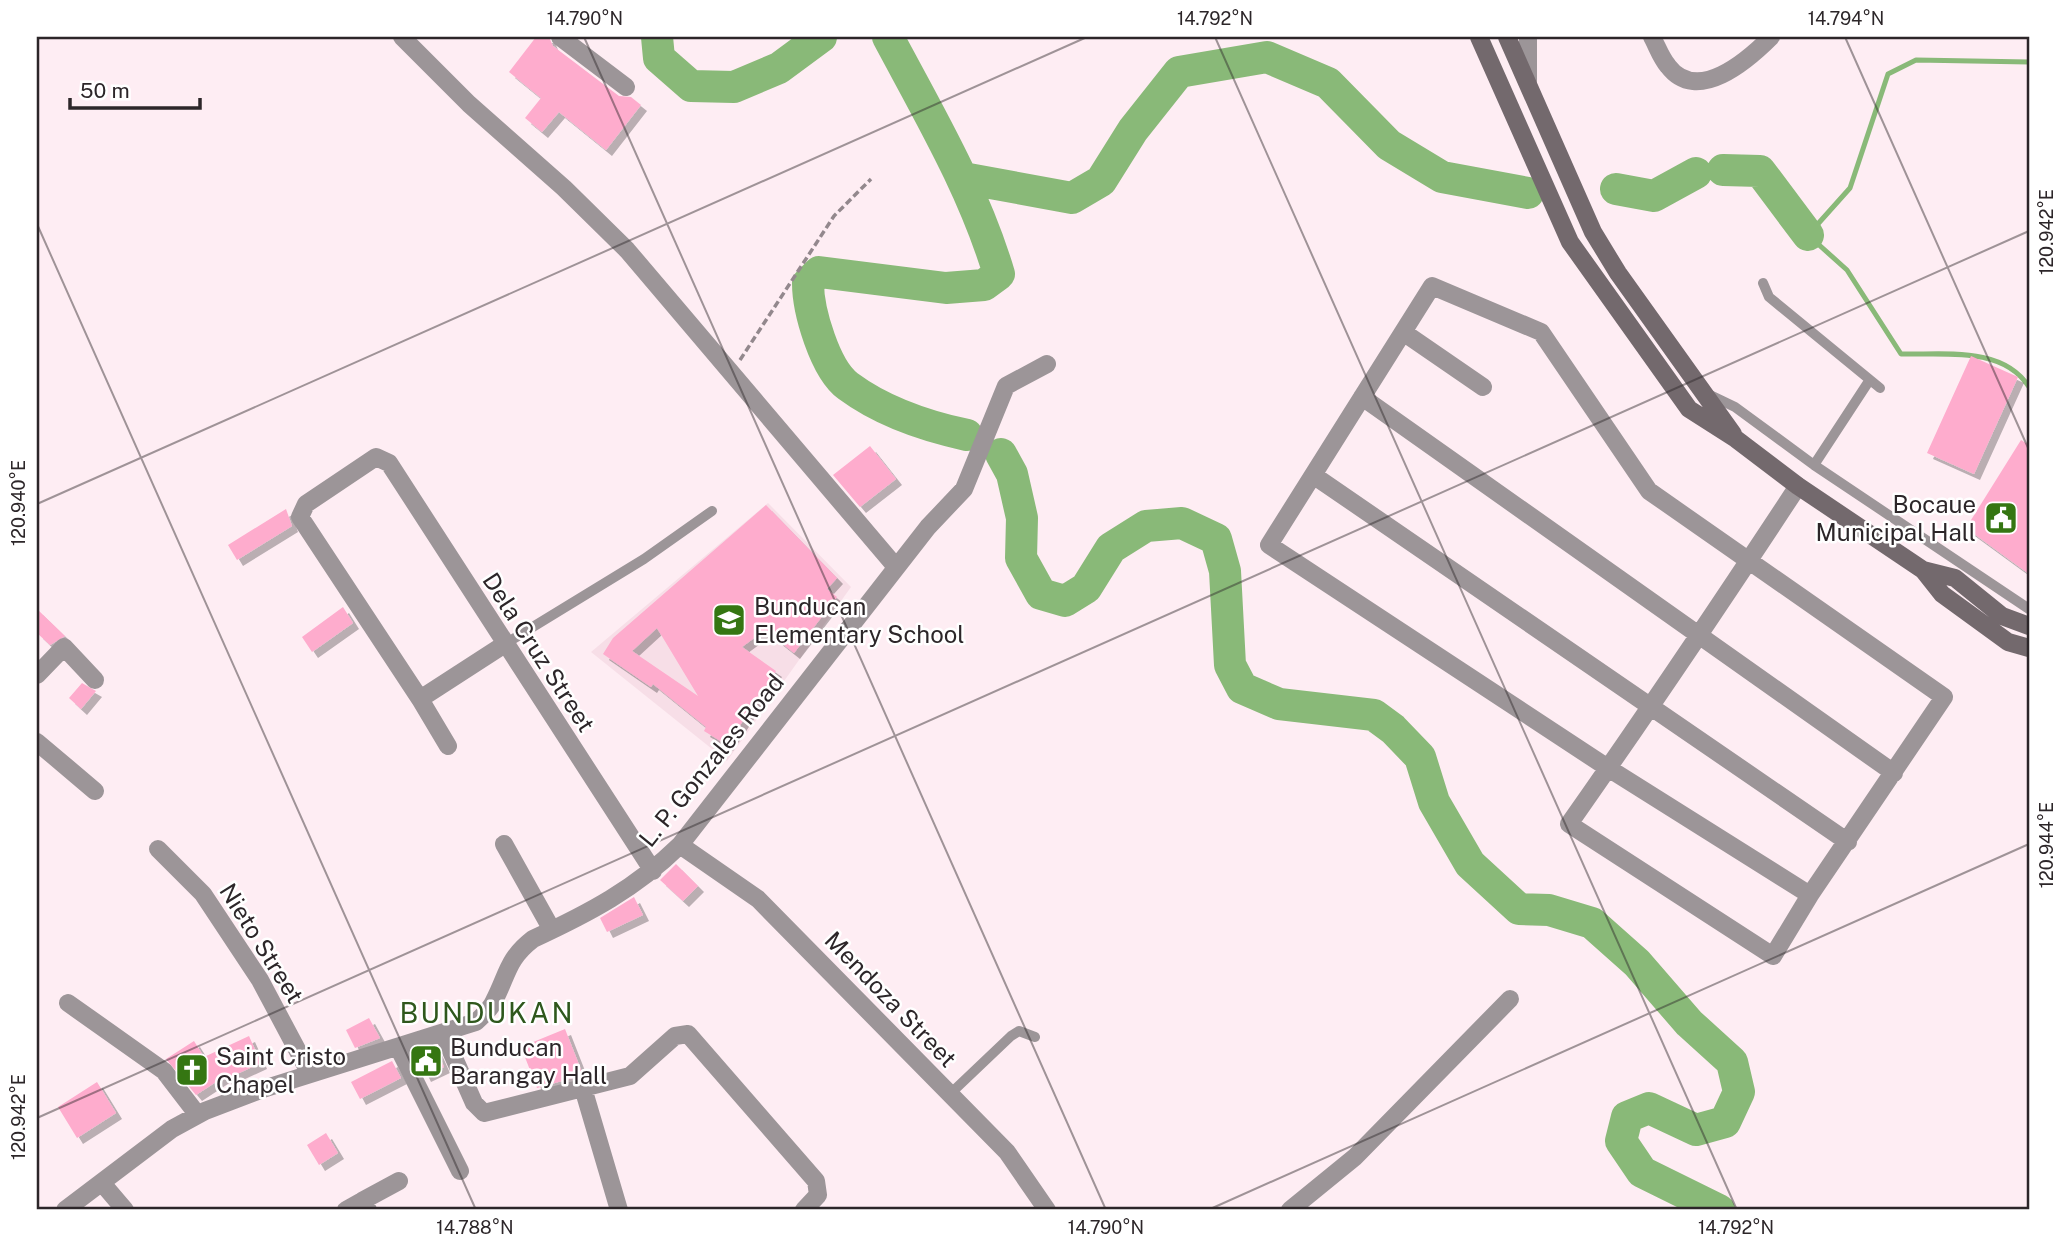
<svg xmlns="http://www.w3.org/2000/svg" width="2066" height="1247" font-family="'Public Sans',sans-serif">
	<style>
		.built { fill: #f7dee7 }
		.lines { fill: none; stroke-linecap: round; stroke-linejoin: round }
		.stream { stroke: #89b978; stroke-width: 5 }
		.river { stroke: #89b978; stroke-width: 32 }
		.building { fill: #feaccd; fill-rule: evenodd; filter: url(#shadow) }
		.path { stroke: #93888d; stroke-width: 3.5; stroke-dasharray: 7 3.5; stroke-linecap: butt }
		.service { stroke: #9c9598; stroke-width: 10 }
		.minor { stroke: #9c9598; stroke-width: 18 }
		.secondary { stroke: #73696d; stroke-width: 18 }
		.ticks { fill: none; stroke: #2c2629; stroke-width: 2; stroke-opacity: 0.45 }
		.labels { text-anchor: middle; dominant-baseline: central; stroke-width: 5; stroke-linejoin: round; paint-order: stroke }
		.poi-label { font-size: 24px; fill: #2c2629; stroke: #fff; text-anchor: start }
		.street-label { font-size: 24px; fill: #2c2629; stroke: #fff }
		.quarter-label { font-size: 28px; letter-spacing: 2px; fill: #2f581d; stroke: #fff }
		.neatline { fill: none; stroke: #2c2629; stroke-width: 2.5 }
		.ticks-label { font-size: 18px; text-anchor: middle; fill: #2c2629 }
	</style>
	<defs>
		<filter id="shadow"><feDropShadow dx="6" dy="6" stdDeviation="0" flood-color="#0004"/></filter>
	</defs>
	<rect width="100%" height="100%" fill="#feedf3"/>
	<path class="built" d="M768 503 851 587 727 761 591 652Z"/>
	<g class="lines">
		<path class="stream" d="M2029 62 1916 60 1888 74 1850 188 1808 235 1847 270 1901 354C1944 355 2003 346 2029 387"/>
		<path class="river" d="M657 37 659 58 691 86 734 87 779 68 821 37
			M888 37C929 114 974 190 999 274L984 285 946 288 819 272 808 283C808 311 825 369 848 386 883 412 925 426 967 435
			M1723 170 1760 171 1808 235
			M963 178 1072 198 1101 181 1133 130 1179 72 1267 57 1328 83 1389 145 1442 177 1528 193
			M1616 189 1654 196 1696 173
			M1001 454 1012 474 1022 518 1021 558 1041 594 1065 601 1086 588 1111 548 1146 526 1182 523 1216 539 1225 571 1230 665 1242 688 1279 704 1374 715 1393 729 1420 757 1434 802 1470 864 1519 909 1549 910 1592 923 1637 963 1689 1023 1732 1062 1739 1092 1725 1122 1696 1130 1649 1108 1627 1117 1621 1141 1642 1172 1719 1210"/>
	</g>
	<path class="building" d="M536 37H549L553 46 619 96 631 97 641 105 606 150 559 112 542 132 525 118 541 98 509 72Z
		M1971 356 2018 377 1974 474 1927 453Z
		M2021 440 2029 445V574L1966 528Z
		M870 446 896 479 860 507 833 475Z
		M766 505 837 578 827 589 837 597 794 653 765 630 742 647 776 671 727 745 704 731 706 727 653 684 651 687 603 654 613 638ZM657 628 698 696 632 651Z
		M286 509 292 526 237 560 228 545Z
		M343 607 353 623 312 652 302 637Z
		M37 609 65 636 50 645 37 633Z
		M82 683 96 691 81 709 69 698Z
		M676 864 698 886 683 901 660 880Z
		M634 897 643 915 607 932 600 918Z
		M369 1018 380 1038 355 1048 346 1030Z
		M565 1029 583 1075 537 1088 521 1047Z
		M249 1036 261 1063 226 1079 225 1076 196 1095 166 1059 194 1041 204 1057Z
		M435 1047 444 1067 425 1076 414 1053Z
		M392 1061 401 1078 360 1099 351 1082Z
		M97 1082 116 1113 77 1138 58 1107Z
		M326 1133 338 1153 319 1165 307 1145Z"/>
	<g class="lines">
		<path class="path" d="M740 360 834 216 871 179"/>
		<path class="service" d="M1763 283 1769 297 1880 388
			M1710 395 1735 407 1814 465 2029 609
			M1814 465 1869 381
			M505 644 644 559 712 511
			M950 1094 1011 1036 1019 1031 1035 1037"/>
		<path class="minor" d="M402 37 469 104 564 188 627 250 896 567
			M560 37 626 87
			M1652 37C1657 46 1661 58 1668 66 1697 105 1748 60 1771 37
			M1528 81V37
			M1403 332 1483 387
			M1362 397 1894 773
			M1313 475 1848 842
			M1798 486C1723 600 1647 713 1569 824L1773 956 1810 895 1944 697 1649 491 1541 332 1432 286 1269 545 1608 768 1810 895
			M37 675 64 647 95 680
			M420 699 300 517 306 504 376 457 389 463 653 871
			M37 742 95 791
			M448 746 420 699 505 644
			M504 844 552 930
			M680 845 758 899 1007 1152 1047 1210
			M158 849 203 894 260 980 310 1074
			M68 1003 164 1071 197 1114
			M443 1033 474 1103 484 1113 630 1076 675 1036 688 1034 816 1181 818 1195 804 1210
			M398 1047 460 1171
			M583 1088 619 1210
			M102 1183 125 1210
			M362 1201 399 1181
			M65 1210 172 1129 205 1111 263 1089 476 1022C482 1016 491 1009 494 1001 508 974 507 959 533 939 589 913 635 889 680 845L928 527 964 489 1006 386 1047 364
			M346 1210 362 1201 368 1210
			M1290 1210 1355 1157 1510 999"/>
		<path class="secondary" d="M1479 37 1570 242 1689 409 1736 439 1798 486 1923 570 1942 594 2008 642 2029 648
			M1507 37 1593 232 1618 273 1733 434
			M1923 570 1955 578 2002 616 2029 626"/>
	</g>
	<path class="ticks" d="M584 37 1106 1210M1215 37 1737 1210M1845 37 2029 450M37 224 476 1210M37 504 1087 37M37 1118 2029 231M1208 1210 2029 844"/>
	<defs>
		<symbol id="civic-square" viewBox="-11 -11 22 22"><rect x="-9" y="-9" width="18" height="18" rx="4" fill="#357612" stroke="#fff"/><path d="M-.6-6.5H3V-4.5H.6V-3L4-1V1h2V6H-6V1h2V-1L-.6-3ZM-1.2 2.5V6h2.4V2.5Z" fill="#fff"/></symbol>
		<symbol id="school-square" viewBox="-11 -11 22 22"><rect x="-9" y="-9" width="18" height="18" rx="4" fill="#357612" stroke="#fff"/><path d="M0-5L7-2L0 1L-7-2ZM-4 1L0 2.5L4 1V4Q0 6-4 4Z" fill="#fff"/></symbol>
		<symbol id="church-square" viewBox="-11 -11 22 22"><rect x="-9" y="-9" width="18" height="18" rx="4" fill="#357612" stroke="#fff"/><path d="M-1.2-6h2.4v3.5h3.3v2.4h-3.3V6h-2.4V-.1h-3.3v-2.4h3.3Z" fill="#fff"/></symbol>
	</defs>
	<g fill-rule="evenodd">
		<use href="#civic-square" x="1982" y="499" width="38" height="38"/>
		<use href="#school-square" x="710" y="601" width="38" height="38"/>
		<use href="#civic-square" x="407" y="1042" width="38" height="38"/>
		<use href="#church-square" x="173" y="1051" width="38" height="38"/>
	</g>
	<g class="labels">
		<g class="poi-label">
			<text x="1976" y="504" text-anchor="end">Bocaue<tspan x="1976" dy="28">Municipal Hall</tspan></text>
			<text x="754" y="606">Bunducan<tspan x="754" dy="28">Elementary School</tspan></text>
			<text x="450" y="1047">Bunducan<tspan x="450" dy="28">Barangay Hall</tspan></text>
			<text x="216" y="1056">Saint Cristo<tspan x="216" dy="28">Chapel</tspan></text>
		</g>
		<g class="street-label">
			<text transform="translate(539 652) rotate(57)">Dela Cruz Street</text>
			<text transform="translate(711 760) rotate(-51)">L. P. Gonzales Road</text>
			<text transform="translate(262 943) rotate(58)">Nieto Street</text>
			<text transform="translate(891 999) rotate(46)">Mendoza Street</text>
		</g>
		<g class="quarter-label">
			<text x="487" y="1012">BUNDUKAN</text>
		</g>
	</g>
	<rect width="2066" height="1247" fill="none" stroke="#ffffff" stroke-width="77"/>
	<path d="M70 98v10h130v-10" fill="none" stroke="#2c2629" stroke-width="3.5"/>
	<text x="80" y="98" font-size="21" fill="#2c2629" stroke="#ffffff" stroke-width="5" paint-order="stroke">50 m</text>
	<rect x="38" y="38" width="1990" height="1170" class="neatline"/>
	<g class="ticks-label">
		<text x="585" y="25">14.790°N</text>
		<text x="1215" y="25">14.792°N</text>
		<text x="1846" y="25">14.794°N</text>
		<text transform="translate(2047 232) rotate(-90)" y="6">120.942°E</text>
		<text transform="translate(19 503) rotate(-90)" y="6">120.940°E</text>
		<text transform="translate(2047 845) rotate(-90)" y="6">120.944°E</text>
		<text transform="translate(19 1117) rotate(-90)" y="6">120.942°E</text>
		<text x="475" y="1234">14.788°N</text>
		<text x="1106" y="1234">14.790°N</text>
		<text x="1736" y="1234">14.792°N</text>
	</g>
</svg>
